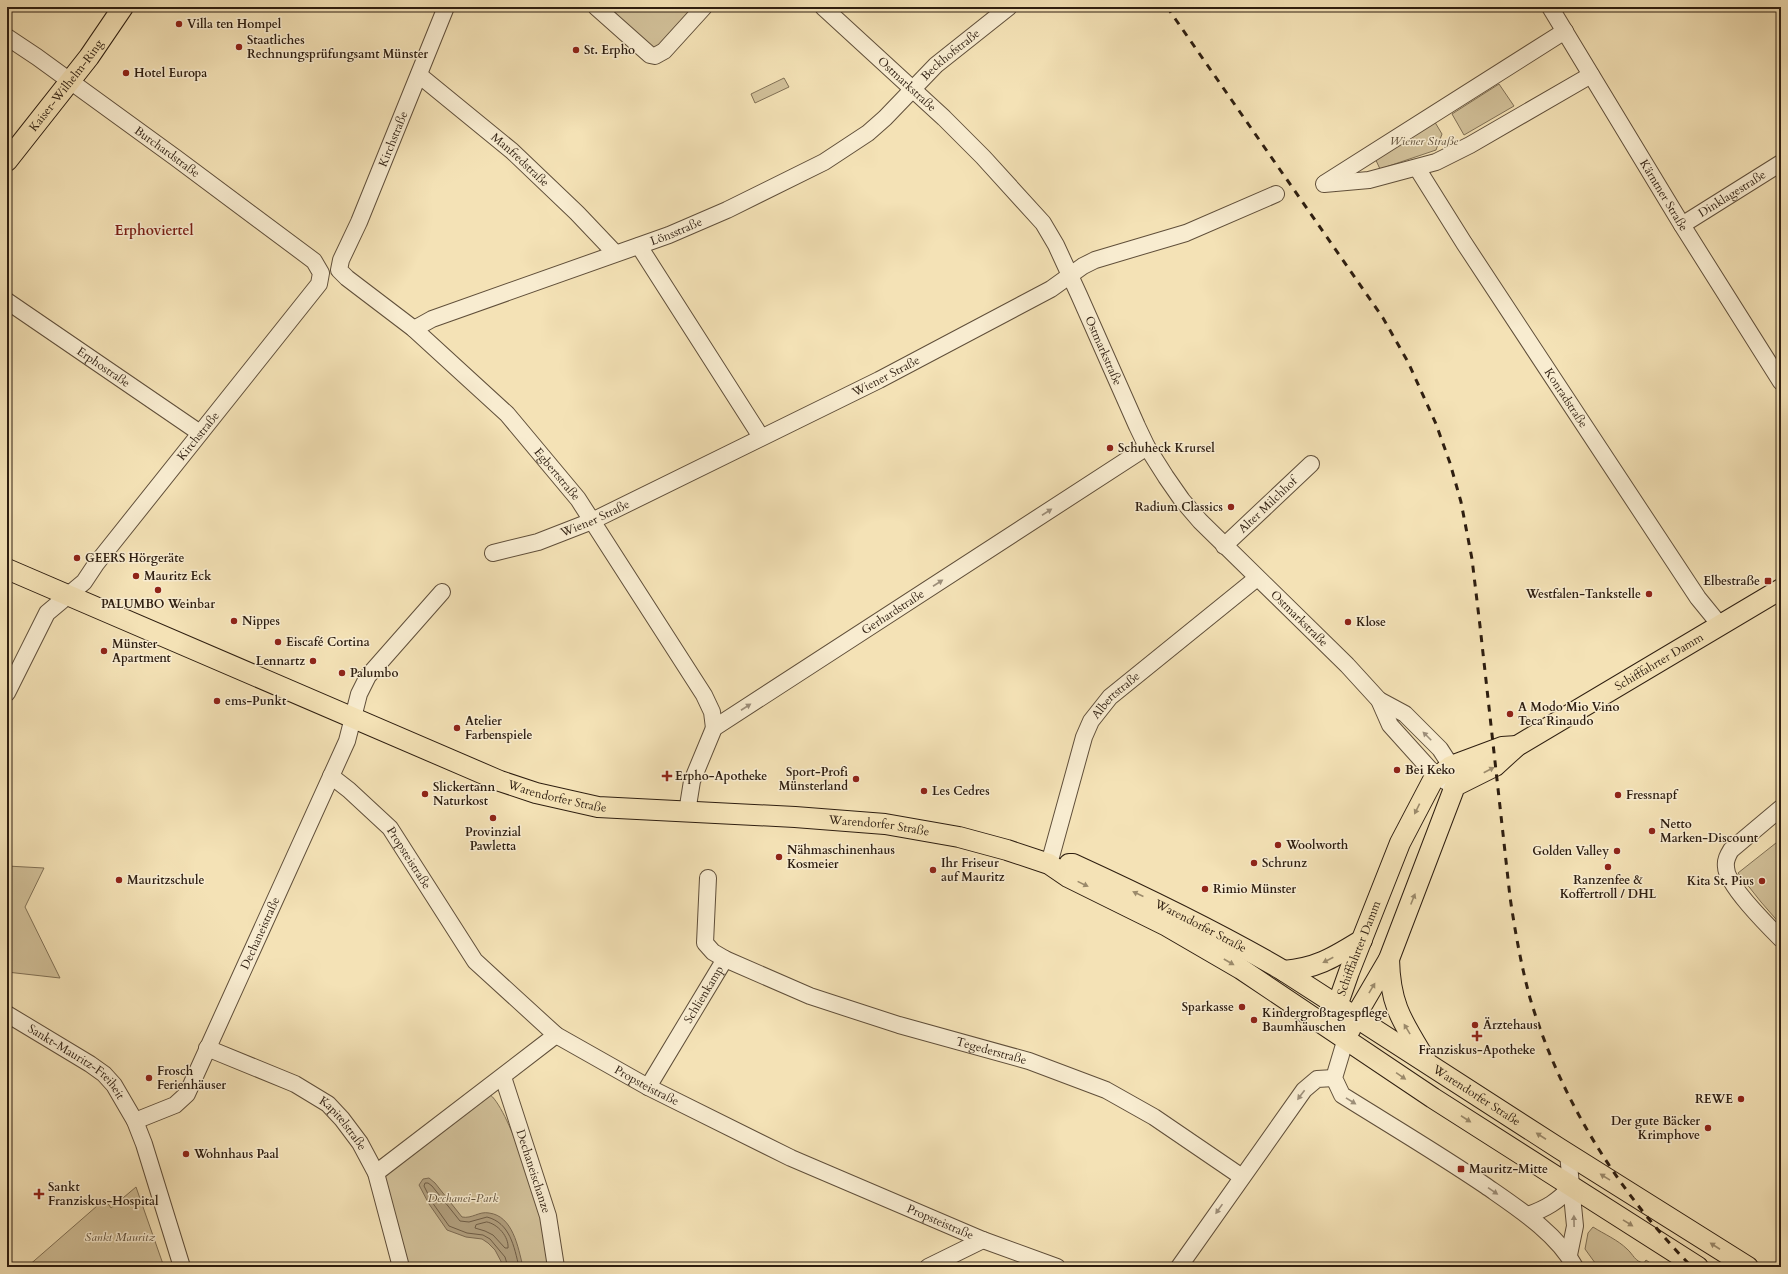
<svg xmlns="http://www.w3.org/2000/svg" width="1788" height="1274" font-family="Cardo,serif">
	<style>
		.green { fill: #d2c19a; stroke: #807055 }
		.water { fill: #b19f7e; stroke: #7d6b52 }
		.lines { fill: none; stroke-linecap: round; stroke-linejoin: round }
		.shore { stroke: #705e47; stroke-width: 1 }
		.minor-casing { stroke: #604f3a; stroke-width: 18 }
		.major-casing { stroke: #2e1e10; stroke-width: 22 }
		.minor { stroke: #f8ecd0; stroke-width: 16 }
		.major { stroke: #f4e2b6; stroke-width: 20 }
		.rail { stroke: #2e1e10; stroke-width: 3; stroke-dasharray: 7 7; stroke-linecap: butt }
		.oneway { fill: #9d8f7a }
		.oneway2 { fill: #9b8a6b }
		.poi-dot { fill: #8f2418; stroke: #f8ecd0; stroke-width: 1.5 }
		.labels { text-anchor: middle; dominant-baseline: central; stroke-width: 3; stroke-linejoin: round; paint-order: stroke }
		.poi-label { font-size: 12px; font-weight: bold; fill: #2e1e10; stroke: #f8ecd0; text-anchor: start }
		.street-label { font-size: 12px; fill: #2e1e10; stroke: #f8ecd0 }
		.park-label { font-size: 12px; font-style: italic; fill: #5f4f39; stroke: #f8ecd0 }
		.quarter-label { font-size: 14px; font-weight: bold; fill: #7a1f14; stroke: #f8ecd0 }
	</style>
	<rect width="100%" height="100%" fill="#f4e2b6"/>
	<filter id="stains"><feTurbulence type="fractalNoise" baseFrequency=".005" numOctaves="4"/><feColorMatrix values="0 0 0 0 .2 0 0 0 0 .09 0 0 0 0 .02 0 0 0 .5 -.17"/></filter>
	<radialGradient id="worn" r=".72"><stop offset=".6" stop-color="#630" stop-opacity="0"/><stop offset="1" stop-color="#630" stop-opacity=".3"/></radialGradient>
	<path class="green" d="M609 7H694L655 50Z
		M784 78 789 87 755 103 751 94Z
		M1499 84 1514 106 1464 135 1452 114Z
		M1433 119 1442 134 1436 150 1380 169 1374 156Z
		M1781 839V925L1761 902 1738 873Z
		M7 866 44 868 25 907 60 978 7 972Z
		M487 1093C505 1098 538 1201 542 1221 545 1236 547 1252 549 1267H403L381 1175Z
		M136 1187 164 1267H27L105 1199 111 1208Z
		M1593 1227C1604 1234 1618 1240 1627 1249 1633 1254 1635 1262 1644 1263L1646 1260 1656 1267H1598L1585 1249 1588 1233Z"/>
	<path class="water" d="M429 1178 435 1183 462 1217C472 1219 479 1211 489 1213 513 1216 518 1247 523 1267H504L495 1250 488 1243 482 1239 466 1237 447 1230 429 1204 419 1185 423 1179Z"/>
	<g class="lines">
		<path class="shore" d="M487 1222C498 1224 509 1237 508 1248H505L493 1235 485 1231 475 1228 476 1225Z
			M508 1267 505 1257 490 1239 483 1235 467 1233 449 1226 432 1202 424 1186 425 1183H428L432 1186 460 1221 469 1222 487 1217C510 1223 514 1246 519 1267"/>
		<defs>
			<g id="minor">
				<path id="s1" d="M446 7 359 222 341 260 339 270 347 278 414 329 507 414 578 499 704 695 712 712 714 728"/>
				<path d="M596 7 650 55 655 56 664 51 704 7"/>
				<path id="s2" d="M823 7 944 118 983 157 1043 223 1056 245 1079 295 1137 426 1147 447 1166 477 1182 500 1200 521 1347 665 1379 700 1390 725 1436 776 1447 782"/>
				<path id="s3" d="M1550 7 1682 225 1781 382"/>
				<path id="s4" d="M7 37 37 57 176 158 314 261 321 273 319 284 96 564 84 582 47 613 7 693"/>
				<path id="s5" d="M419 75 512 151 577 213 615 253"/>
				<path id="s6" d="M1417 168 1464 243 1698 598 1720 625"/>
				<path d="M1325 183 1565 31"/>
				<path d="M1324 184 1369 180 1436 162 1470 145 1591 75"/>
				<path id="s7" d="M1682 225 1781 163"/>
				<path d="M639 246 761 437"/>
				<path id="s8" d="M7 301 200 433"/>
				<path id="s9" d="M414 329 432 319 669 235 727 210 824 162 868 133 885 118 936 65 1009 7"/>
				<path id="s10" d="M1224 546 1311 464"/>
				<path id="s11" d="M493 553 538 542 592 521 879 380 1051 289 1083 266 1095 260 1186 233 1276 194"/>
				<path d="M1379 700 1405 714 1440 749 1451 766 1454 778"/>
				<path id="s12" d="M331 776 349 790 390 828 475 961 556 1035 648 1087 791 1158 983 1240 1057 1267"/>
				<path d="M1781 808 1731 850C1728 855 1725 860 1726 867 1726 884 1768 926 1781 939"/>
				<path id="s13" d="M687 812 692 781 714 728 1147 447"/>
				<path id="s14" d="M1049 864 1084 737 1091 721 1110 697 1257 578"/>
				<path id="s15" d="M708 878 705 943 713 952 725 959 810 996 899 1025 1029 1061 1106 1090 1154 1117 1242 1177"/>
				<path id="s16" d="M7 1014 90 1064 104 1074 114 1085 135 1121 144 1144 182 1267"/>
				<path d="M1346 1038 1334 1078 1342 1095C1390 1125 1439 1154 1486 1186 1516 1207 1557 1233 1575 1267"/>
				<path id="s17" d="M207 1048 295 1084 328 1104 342 1119 360 1143 376 1173 401 1267"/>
				<path id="s18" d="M503 1077 548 1216 556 1267"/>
				<path id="s19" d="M648 1087 725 959"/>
				<path id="s20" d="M135 1121 175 1105 187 1094 347 741 359 694 368 676 442 592"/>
				<path d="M1568 1154 1575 1226 1569 1255"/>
				<path d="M376 1173 556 1035"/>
				<path d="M1528 1215C1547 1208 1557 1202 1571 1187"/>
				<path d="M928 1267 983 1240"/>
				<path d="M1179 1267 1304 1090 1317 1079 1334 1078"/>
			</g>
			<g id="major">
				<path id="s21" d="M7 161 89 57 123 7"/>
				<path id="s22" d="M7 569 500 781 536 793 598 807 795 817 885 824 959 837 1007 850 1049 864 1068 877 1167 926 1241 969 1433 1098 1698 1267"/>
				<path id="s23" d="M1069 864H1073C1145 897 1216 931 1284 971L1560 1149 1748 1267"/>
				<path d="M1389 959C1390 1005 1402 1021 1425 1059"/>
				<path d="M1284 971C1318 968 1334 957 1362 940"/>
				<path id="s24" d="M1340 1017 1337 1006 1349 972 1400 843 1433 780 1451 766 1502 747 1517 746"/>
				<path id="s25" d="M1350 1030 1355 1017 1389 959 1455 786 1495 766 1517 746 1781 589"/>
			</g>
		</defs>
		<use href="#minor" class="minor-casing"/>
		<use href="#major" class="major-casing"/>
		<use href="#minor" class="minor"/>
		<use href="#major" class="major"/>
		<path class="rail" d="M1167 7 1383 318 1408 362 1436 424 1450 463 1461 502 1472 559 1480 626 1510 897C1515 931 1521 965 1530 998 1560 1099 1618 1192 1692 1267"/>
	</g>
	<defs><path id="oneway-solid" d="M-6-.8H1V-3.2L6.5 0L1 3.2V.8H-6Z"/></defs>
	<g class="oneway">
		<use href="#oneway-solid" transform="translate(1047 512) rotate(-33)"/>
		<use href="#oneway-solid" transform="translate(938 583) rotate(-33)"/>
		<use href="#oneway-solid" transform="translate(746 707) rotate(-33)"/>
		<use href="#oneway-solid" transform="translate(1427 736) rotate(-135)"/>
		<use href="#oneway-solid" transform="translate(1301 1095) rotate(127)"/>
		<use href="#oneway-solid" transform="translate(1351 1101) rotate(32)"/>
		<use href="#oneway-solid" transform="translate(1493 1191) rotate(34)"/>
		<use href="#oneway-solid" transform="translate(1219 1209) rotate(125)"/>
		<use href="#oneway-solid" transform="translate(1574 1221) rotate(-91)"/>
	</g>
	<g class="oneway2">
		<use href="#oneway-solid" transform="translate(1489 770) rotate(-28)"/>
		<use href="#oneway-solid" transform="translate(1417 809) rotate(116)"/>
		<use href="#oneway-solid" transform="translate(1083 884) rotate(26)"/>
		<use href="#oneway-solid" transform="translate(1138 894) rotate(-155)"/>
		<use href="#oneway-solid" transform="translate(1413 899) rotate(-68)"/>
		<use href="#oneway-solid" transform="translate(1328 960) rotate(153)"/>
		<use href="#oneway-solid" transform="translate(1229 962) rotate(30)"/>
		<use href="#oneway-solid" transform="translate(1372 988) rotate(-59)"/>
		<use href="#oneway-solid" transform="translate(1407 1029) rotate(-121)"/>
		<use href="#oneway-solid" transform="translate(1401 1076) rotate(35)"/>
		<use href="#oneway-solid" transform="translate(1466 1119) rotate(33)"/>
		<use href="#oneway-solid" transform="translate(1541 1136) rotate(-147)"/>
		<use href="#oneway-solid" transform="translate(1605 1177) rotate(-148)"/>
		<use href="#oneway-solid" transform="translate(1628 1223) rotate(32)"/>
		<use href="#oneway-solid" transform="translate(1715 1246) rotate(-147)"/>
	</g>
	<g class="poi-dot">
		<circle cx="179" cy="24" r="4"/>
		<circle cx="239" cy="47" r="4"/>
		<circle cx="576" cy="50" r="4"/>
		<circle cx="126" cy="73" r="4"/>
		<circle cx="1110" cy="448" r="4"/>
		<circle cx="1231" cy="507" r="4"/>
		<circle cx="77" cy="558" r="4"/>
		<circle cx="136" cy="576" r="4"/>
		<rect x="1764" y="577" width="8" height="8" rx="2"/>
		<circle cx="158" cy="590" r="4"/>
		<circle cx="1649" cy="594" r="4"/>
		<circle cx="234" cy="621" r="4"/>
		<circle cx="1348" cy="622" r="4"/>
		<circle cx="278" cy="642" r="4"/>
		<circle cx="104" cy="651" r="4"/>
		<circle cx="313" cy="661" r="4"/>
		<circle cx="342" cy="673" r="4"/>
		<circle cx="217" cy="701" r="4"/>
		<circle cx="1510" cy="714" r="4"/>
		<circle cx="457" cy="728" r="4"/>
		<circle cx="1397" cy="770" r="4"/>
		<path d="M665 770h4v4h4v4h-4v4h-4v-4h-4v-4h4z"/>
		<circle cx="856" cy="779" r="4"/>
		<circle cx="924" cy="791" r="4"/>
		<circle cx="425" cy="794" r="4"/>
		<circle cx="1618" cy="795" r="4"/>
		<circle cx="493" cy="818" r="4"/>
		<circle cx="1652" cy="831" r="4"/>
		<circle cx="1278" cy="845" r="4"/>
		<circle cx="1617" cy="851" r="4"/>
		<circle cx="779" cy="857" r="4"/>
		<circle cx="1254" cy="863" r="4"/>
		<circle cx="1608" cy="867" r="4"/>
		<circle cx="933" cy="870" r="4"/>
		<circle cx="119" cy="880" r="4"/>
		<circle cx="1762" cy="881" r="4"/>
		<circle cx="1205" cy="889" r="4"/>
		<circle cx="1242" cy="1007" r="4"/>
		<circle cx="1254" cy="1020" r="4"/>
		<circle cx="1475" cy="1025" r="4"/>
		<path d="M1475 1030h4v4h4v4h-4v4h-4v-4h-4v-4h4z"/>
		<circle cx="149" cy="1078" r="4"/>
		<circle cx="1741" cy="1099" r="4"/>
		<circle cx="1708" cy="1128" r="4"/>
		<circle cx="186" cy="1154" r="4"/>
		<rect x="1457" y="1165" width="8" height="8" rx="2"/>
		<path d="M37 1188h4v4h4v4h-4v4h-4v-4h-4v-4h4z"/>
	</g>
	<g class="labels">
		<g class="poi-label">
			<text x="187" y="24">Villa ten Hompel</text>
			<text x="247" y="40">Staatliches<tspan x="247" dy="14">Rechnungsprüfungsamt Münster</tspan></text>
			<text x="584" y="50">St. Erpho</text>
			<text x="134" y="73">Hotel Europa</text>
			<text x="1118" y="448">Schuheck Krursel</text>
			<text x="1223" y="507" text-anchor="end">Radium Classics</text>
			<text x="85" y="558">GEERS Hörgeräte</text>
			<text x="144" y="576">Mauritz Eck</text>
			<text x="1760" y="581" text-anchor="end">Elbestraße</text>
			<text x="1641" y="594" text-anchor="end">Westfalen-Tankstelle</text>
			<text x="158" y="604" text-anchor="middle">PALUMBO Weinbar</text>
			<text x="242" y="621">Nippes</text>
			<text x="1356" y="622">Klose</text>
			<text x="286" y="642">Eiscafé Cortina</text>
			<text x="112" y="644">Münster<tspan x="112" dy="14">Apartment</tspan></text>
			<text x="305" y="661" text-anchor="end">Lennartz</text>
			<text x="350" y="673">Palumbo</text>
			<text x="225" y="701">ems-Punkt</text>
			<text x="1518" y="707">A Modo Mio Vino<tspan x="1518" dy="14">Teca Rinaudo</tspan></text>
			<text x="465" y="721">Atelier<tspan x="465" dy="14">Farbenspiele</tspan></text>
			<text x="1405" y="770">Bei Keko</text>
			<text x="848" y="772" text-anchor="end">Sport-Profi<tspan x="848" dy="14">Münsterland</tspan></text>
			<text x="675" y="776">Erpho-Apotheke</text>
			<text x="433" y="787">Slickertann<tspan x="433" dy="14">Naturkost</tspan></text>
			<text x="932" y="791">Les Cedres</text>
			<text x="1626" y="795">Fressnapf</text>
			<text x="1660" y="824">Netto<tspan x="1660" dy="14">Marken-Discount</tspan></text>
			<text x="493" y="832" text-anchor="middle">Provinzial<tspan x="493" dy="14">Pawletta</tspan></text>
			<text x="1286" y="845">Woolworth</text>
			<text x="787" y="850">Nähmaschinenhaus<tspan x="787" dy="14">Kosmeier</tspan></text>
			<text x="1609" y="851" text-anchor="end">Golden Valley</text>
			<text x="941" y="863">Ihr Friseur<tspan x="941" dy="14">auf Mauritz</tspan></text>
			<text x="1262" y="863">Schrunz</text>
			<text x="127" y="880">Mauritzschule</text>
			<text x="1608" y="880" text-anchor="middle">Ranzenfee &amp;<tspan x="1608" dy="14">Koffertroll / DHL</tspan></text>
			<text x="1754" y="881" text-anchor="end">Kita St. Pius</text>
			<text x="1213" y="889">Rimio Münster</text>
			<text x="1234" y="1007" text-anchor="end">Sparkasse</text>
			<text x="1262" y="1013">Kindergroßtagespflege<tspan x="1262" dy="14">Baumhäuschen</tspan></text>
			<text x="1483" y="1025">Ärztehaus</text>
			<text x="1477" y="1050" text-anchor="middle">Franziskus-Apotheke</text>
			<text x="157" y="1071">Frosch<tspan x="157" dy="14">Ferienhäuser</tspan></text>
			<text x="1733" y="1099" text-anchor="end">REWE</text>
			<text x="1700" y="1121" text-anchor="end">Der gute Bäcker<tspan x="1700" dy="14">Krimphove</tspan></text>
			<text x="194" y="1154">Wohnhaus Paal</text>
			<text x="1469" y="1169">Mauritz-Mitte</text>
			<text x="48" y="1187">Sankt<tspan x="48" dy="14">Franziskus-Hospital</tspan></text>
		</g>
		<g class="street-label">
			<text stroke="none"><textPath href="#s9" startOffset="610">Beckhofstraße</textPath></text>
			<text stroke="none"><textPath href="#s2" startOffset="114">Ostmarkstraße</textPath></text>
			<text stroke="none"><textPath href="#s21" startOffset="96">Kaiser-Wilhelm-Ring</textPath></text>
			<text transform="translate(393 139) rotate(-68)">Kirchstraße</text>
			<text stroke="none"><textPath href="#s4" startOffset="197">Burchardstraße</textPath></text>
			<text stroke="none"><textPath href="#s5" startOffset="132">Manfredstraße</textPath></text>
			<text stroke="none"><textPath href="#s7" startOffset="59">Dinklagestraße</textPath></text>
			<text stroke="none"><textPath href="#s3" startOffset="220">Kärntner Straße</textPath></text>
			<text stroke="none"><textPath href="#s9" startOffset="280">Lönsstraße</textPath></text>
			<text stroke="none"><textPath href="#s2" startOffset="450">Ostmarkstraße</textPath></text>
			<text stroke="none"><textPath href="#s8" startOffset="117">Erphostraße</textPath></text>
			<text stroke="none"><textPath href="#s11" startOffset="432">Wiener Straße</textPath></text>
			<text stroke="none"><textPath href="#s6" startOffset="274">Konradstraße</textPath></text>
			<text transform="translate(198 436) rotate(-51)">Kirchstraße</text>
			<text stroke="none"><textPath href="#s1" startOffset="584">Egbertstraße</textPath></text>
			<text stroke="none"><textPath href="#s10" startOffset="60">Alter Milchhof</textPath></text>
			<text stroke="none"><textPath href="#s11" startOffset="108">Wiener Straße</textPath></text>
			<text stroke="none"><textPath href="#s13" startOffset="302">Gerhardstraße</textPath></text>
			<text stroke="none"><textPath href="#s2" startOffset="786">Ostmarkstraße</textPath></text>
			<text stroke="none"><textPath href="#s25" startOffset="506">Schifffahrter Damm</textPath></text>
			<text stroke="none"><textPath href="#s14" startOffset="185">Albertstraße</textPath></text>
			<text stroke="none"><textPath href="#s22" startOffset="596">Warendorfer Straße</textPath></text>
			<text stroke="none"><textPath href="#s22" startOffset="920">Warendorfer Straße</textPath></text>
			<text stroke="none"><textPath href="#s12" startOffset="114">Propsteistraße</textPath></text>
			<text stroke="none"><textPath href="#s23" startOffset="146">Warendorfer Straße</textPath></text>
			<text stroke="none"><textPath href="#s20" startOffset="236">Dechaneistraße</textPath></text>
			<text stroke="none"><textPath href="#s24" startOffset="73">Schifffahrter Damm</textPath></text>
			<text stroke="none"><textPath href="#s19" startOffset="108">Schlienkamp</textPath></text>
			<text stroke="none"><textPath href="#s15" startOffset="373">Tegederstraße</textPath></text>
			<text stroke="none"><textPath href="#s16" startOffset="85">Sankt-Mauritz-Freiheit</textPath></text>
			<text stroke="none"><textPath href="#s12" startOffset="450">Propsteistraße</textPath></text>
			<text stroke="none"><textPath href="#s23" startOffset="470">Warendorfer Straße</textPath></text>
			<text stroke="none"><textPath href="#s17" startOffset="158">Kapitelstraße</textPath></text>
			<text stroke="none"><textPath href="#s18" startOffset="99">Dechaneischanze</textPath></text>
			<text stroke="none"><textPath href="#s12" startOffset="774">Propsteistraße</textPath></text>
		</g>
		<g class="park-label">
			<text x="1424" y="141">Wiener Straße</text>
			<text x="463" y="1198">Dechanei-Park</text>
			<text x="120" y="1237">Sankt Mauritz</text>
		</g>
		<g class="quarter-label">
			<text x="154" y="230">Erphoviertel</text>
		</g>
	</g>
	<rect width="1788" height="1274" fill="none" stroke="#f4e2b6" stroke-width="24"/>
	<rect x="8" y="8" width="1772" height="1258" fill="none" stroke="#2e1e10" stroke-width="2"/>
	<rect x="12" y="12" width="1764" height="1250" fill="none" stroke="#2e1e10"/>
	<rect width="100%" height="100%" filter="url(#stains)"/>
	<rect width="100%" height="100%" fill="url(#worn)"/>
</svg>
